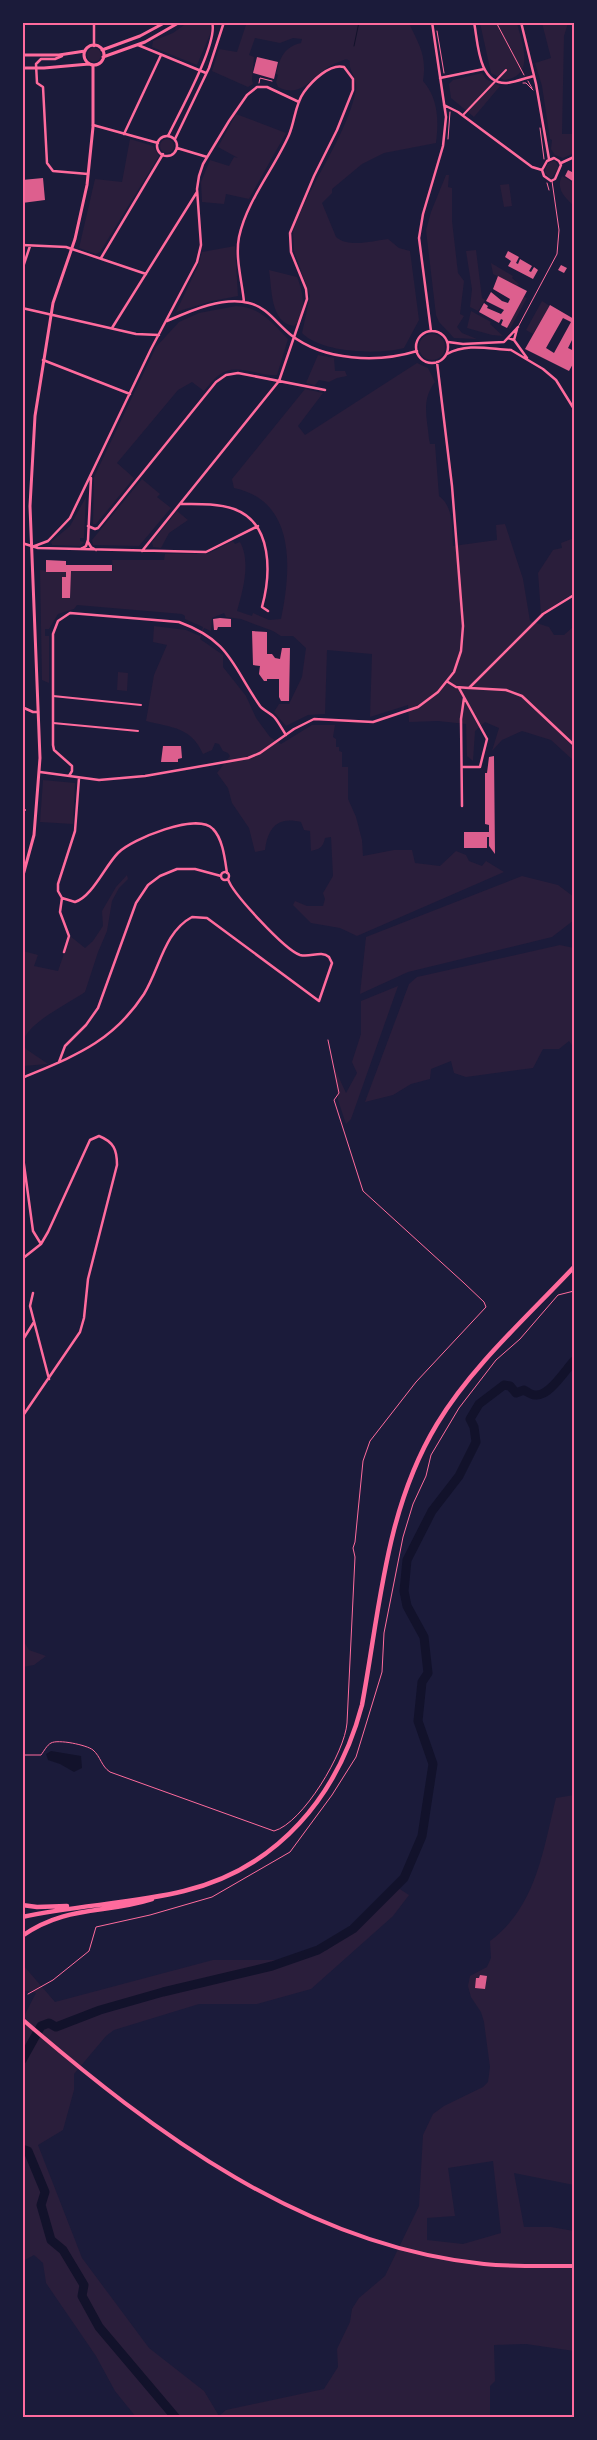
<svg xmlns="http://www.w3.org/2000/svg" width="597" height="2440" font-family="Helvetica,sans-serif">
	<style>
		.green { fill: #2a1e3b; fill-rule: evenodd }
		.water { fill: #12122b }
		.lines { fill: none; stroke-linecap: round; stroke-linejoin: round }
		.stream { stroke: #12122b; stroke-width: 1 }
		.river { stroke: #12122b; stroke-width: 9 }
		.building { fill: #dd5f8e; fill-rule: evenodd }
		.path { stroke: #ff6b9d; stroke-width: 1 }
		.service { stroke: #ff6b9d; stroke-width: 1 }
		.pedestrian { stroke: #ff6b9d; stroke-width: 2 }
		.minor { stroke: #ff6b9d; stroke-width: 2.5 }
		.tertiary { stroke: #ff6b9d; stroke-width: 3 }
		.primary { stroke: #ff6b9d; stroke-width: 4 }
		.trunk { stroke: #ff6b9d; stroke-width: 4.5 }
		.neatline { fill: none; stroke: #ff6b9d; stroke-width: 2 }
	</style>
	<rect width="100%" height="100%" fill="#1b1b3a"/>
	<path class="green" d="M247 22 409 23C419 45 427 55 423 81 438 98 439 120 436 143L384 153 362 164 332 189V193L322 203 336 237C348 248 373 241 388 239L399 248 410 251 419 320 404 348C378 355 322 353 302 333L310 296 294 251 293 232C308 185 346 138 356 90 358 78 348 71 350 61 345 58 344 60 339 62 315 69 305 101 278 87L276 82 278 75 276 74C280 58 284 47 301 43L302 39 293 38 280 43 255 38 249 55 254 57 252 80 253 84 248 87 212 71 219 49 237 52Z
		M187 23 210 24 211 32 197 65 152 47 153 41 173 33Z
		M480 23H517C522 43 536 76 504 80L491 73Z
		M542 23H568L564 36 562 134H574V153L563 158 555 155 551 149 552 140 550 139 542 86 535 63 551 58Z
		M87 55a7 7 0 1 1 14 0a7 7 0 1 1-14 0Z
		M482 73 486 79 500 86 474 117 451 98 449 84 453 80Z
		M236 114 286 133 249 199 226 194 224 204 202 202 201 182 210 160 229 166 234 157 238 158 218 147Z
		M160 146a7 7 0 1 1 14 0a7 7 0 1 1-14 0Z
		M130 139 153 146 159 156 100 252 96 254 79 248 95 179 122 182Z
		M555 161 559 167 551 179 545 173C545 167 548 161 555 161Z
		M446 175H449L448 187 452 188V221L458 273 464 281 460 314 464 316 457 327 462 333 477 339 454 338 439 322 436 315 426 230 431 212Z
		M562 176 574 183V206C566 198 555 189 562 176Z
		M509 184 512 206 504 207 500 185Z
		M235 246 238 296 212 301 176 312 198 266 202 252Z
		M476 250 482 298 485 300 478 311 470 307 472 289 466 251Z
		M491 263 513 276 512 278 519 284 517 286 493 274Z
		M269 270 297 277C303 291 308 313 294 326 270 323 272 288 269 270Z
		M524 297 527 298 510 329 507 327Z
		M542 301 550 306 533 334 526 330Z
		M236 306C261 307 272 323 288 339L277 375C271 376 264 374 258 373 229 366 222 368 204 391L192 382 178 390 117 463 134 478 96 524H93L94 477 156 347 179 322 199 313Z
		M471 311 491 322 490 324 503 336 492 335 467 328Z
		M419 347a13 13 0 1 1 26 0a13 13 0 1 1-26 0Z
		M318 355 334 358 335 371H345L347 376 337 378 329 382 319 380 315 385 306 383Z
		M417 363 428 368 435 382C421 400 427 417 429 439L430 444H435L439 496C454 507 452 529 453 546L497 540 496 525 505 524 523 579 530 621 549 627 554 635H564L574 626V761L551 740 522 731 502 740 492 751 499 728 485 722 475 731 473 761 467 756 466 724 438 721 409 722 408 705 370 717 372 654 327 650 325 714 308 715 286 726 274 712 279 704H289L302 677 306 648 293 636H281L273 631 241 619 226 617 224 613 212 618 211 631 204 628 200 639 223 655V667L246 696 256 718 270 737 281 744 312 725H335L333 737 336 739V747H339V751L342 752V767H348V799L356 817 362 840 363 856 394 850H412L415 863 440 866 456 851 466 855 469 861 482 866 486 861 504 872 357 936 340 928 311 923 293 905 295 901 307 906H323L325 899 323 893 333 876 331 837 325 838C323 848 319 849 311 851L310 831 304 830 301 822C277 816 268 828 265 850L255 852 249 828 232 803 228 788 217 773 230 756 228 753 223 751 219 744 215 743 212 750 203 754C191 727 173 728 146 721L154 675 167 645 153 642 154 626 186 630 200 636 203 627 185 619V616L182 614 77 605 74 609 58 614 49 629H45V636H49V683L42 680 40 570 66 572V577H62V597L70 598 71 571H113L112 560H164L165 554H207L233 541 235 544 240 542C251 562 243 590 237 611L252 616 253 613 269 620 281 619C291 571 297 501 234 488L232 479 305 389 323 393 298 426 305 435Z
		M142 479 160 494 157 497 171 508 139 546 93 545 92 540Z
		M86 497 84 538H80V541L84 542 80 546 52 545 51 542 70 526Z
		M177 511 188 520 169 533 161 548 153 547 152 542Z
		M574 538V600L569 596 541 614 538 573 553 550 562 548 561 543Z
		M118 672 128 673 127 691 117 690Z
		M43 780 75 783 73 824 40 822Z
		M127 875 128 879 119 888 112 901 107 931 98 952 85 992C68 1004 28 1022 23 1042V951L38 955 34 966 58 971 70 936 85 948 93 941 103 926 102 911 116 887Z
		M522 876 558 885 574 897V920L552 937 408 972 360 994 366 937Z
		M560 945 574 948V1048L569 1041 559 1049H543L533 1068 466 1077 454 1073 451 1061 431 1069 430 1079 411 1084 393 1095 365 1102 409 984 417 977Z
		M398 986 351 1119 346 1124 338 1100 334 1067 346 1093 357 1073 352 1062 361 1034V1001Z
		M22 1043 26 1049 48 1064 23 1066Z
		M22 1638 29 1650 46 1656 34 1665 23 1667Z
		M574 1795V2185L514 2173 524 2227H551L574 2231V2351L526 2344 494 2345 495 2381 490 2386V2417H136L115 2391 96 2356 46 2283 43 2263 34 2255 23 2261V2242L25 2239 22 2228V2020L36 1993 23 1990V1965L55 2002 213 1960H292L327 1950 363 1924 398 1888 409 1895 393 1916 311 1989 257 2004H199L114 2030 106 2036 74 2074V2090L63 2130 38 2145 82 2258 149 2348 204 2391 219 2416 226 2410 324 2389 338 2367 337 2349 350 2322 352 2309 359 2298 385 2276 419 2206 423 2135 433 2114 444 2106 483 2087 488 2082 490 2067 484 2022 481 2012 471 1997 468 1986 470 1976 487 1967 491 1958 490 1941C536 1907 543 1851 556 1798ZM493 2161 501 2233 463 2244 427 2240V2218L455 2216 448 2168Z"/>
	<path class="water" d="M51 1751 81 1756 82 1768 74 1772 60 1764 48 1760 46 1754Z"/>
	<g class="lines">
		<path class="stream" d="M354 46 359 22"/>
		<path class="river" d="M22 2060 41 2026 49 2023 56 2027 100 2010 163 1992 272 1966 318 1950 353 1929 404 1878 422 1836 433 1764 418 1721 422 1682 428 1673 424 1637 407 1606 404 1591 407 1560 432 1511 459 1476 476 1442 474 1427 470 1419 479 1404 504 1385 510 1386 516 1393 524 1390C527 1392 532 1395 535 1395 549 1397 565 1370 574 1361
			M22 2149 28 2151 45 2192 41 2205 51 2240 63 2250 84 2285 82 2296 99 2327 176 2418"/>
	</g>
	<path class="building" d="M257 57 278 62 274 79 253 73Z
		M568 170 574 173V182L565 176Z
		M43 178 45 200 22 203V180Z
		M508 251 519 257 516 263 518 264 520 259 532 266 529 271 531 272 534 267 538 270 533 279 508 266 511 261 505 257Z
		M561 265 567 268 564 273 558 270Z
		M498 276 527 291 507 328 501 325 503 320 501 319 499 323 479 312 484 303 488 306 487 308 501 314 504 310 486 301 491 292 502 301 508 303 510 299 493 289Z
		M550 305 574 319V336L568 348 572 350 574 346V362L569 371 525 349ZM563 318 571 322 554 353 546 348Z
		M46 560 66 561V565H112V571H71L70 598H62V577H66V572H46Z
		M220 618 231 619V627H218L217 630H214L213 619Z
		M252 631 267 632V654H272L275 658 280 659 282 648H290L289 701H281L279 697V679H267V681H264L259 674 260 666 253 665Z
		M163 746H181L182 758 178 759V762H161Z
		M494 756 495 854 489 846V837H487V848H464V832H489V825L485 824V773H487L489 757Z
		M480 1975 487 1976 485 1989 475 1988 476 1978H479Z"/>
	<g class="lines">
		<path class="path" d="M496 22 524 75
			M437 31 444 73
			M528 81 532 88
			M259 83 260 78 272 81
			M523 83H526L533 90
			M540 128 544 159
			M448 139 450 112
			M547 183 549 190
			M22 1755H41C44 1751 47 1745 51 1743 58 1739 87 1745 93 1750 101 1757 101 1766 110 1772L274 1831C303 1823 345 1752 347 1723L355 1557 353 1548 355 1542 363 1461 370 1441 416 1382 486 1307 484 1302 464 1283 363 1191 334 1100 339 1093 328 1040
			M28 1994 53 1980 89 1951 96 1927 150 1915 212 1897 290 1852 332 1795 356 1757 382 1672 384 1633 403 1537 413 1504 426 1476 431 1455 459 1408 496 1360 520 1339 558 1295 574 1291"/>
		<path class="service" d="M518 327 557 254 559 230 552 181"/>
		<path class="pedestrian" d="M463 115 506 70
			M53 696 141 705
			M53 723 138 731
			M22 810H25"/>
		<path class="minor" d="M474 22C478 42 478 85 507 83 516 82 525 78 534 76
			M521 22 536 84 549 159
			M138 45 206 73
			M94 46V22
			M62 56 55 59H41L36 64 37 83 43 87 47 163 53 171 88 174
			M440 78 484 69
			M444 105 458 112 532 167 542 170
			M93 125 158 143
			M124 134 161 55
			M168 136C178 115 219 42 212 22
			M157 146a10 10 0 1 1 20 0a10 10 0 1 1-20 0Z
			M175 139 209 68 224 22
			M177 148 207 157
			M554 158 559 161 561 165 555 179 551 181 544 176 542 170 547 161Z
			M561 163 574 157
			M22 245 66 247 146 274
			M101 258 163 154
			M22 270 30 246
			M22 308 136 334 159 335
			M167 321C190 311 223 296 249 303 267 307 277 324 291 335 324 361 378 363 417 351
			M112 328 197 192
			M431 331 419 238 423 214 443 146 446 117 432 22
			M416 347a16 16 0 1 1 32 0a16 16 0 1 1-32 0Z
			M508 338 514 340 527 358
			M514 340 517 329
			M448 342 463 344 504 342
			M504 342 518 327
			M511 350 543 369 556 380 574 409
			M447 354C467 343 489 349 511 350
			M43 360 130 394
			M180 504C197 504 217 503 234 509 273 523 271 574 262 607L268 611
			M88 526 95 529 98 528 216 382 226 375 238 373 325 390
			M88 542 91 547 96 550
			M22 543 38 548 206 552 258 526
			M32 547 48 541 70 518 151 349 197 262 201 245 197 189 199 176 203 164 229 121 247 95 257 87H267L299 102
			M81 549 86 546 88 540 91 478
			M142 551 279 381 307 299 306 289 291 252 290 233 314 176 337 130 353 90V79L344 67C330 63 312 81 304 92 295 104 295 121 289 135 274 169 247 200 239 237 235 258 242 281 244 302
			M448 682 456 687 469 688 543 614 574 595
			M459 688 487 739 480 767H462
			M470 688 506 690 522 696 574 745
			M22 707 33 712H38
			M40 772 99 780 145 776 248 758 260 753 294 729 314 719 373 722 418 707 438 692 454 672 461 651 463 626 452 486 437 362
			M69 776 72 771V766L54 750 53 745V634L58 621 70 613 179 622C231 641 232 666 260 706 264 711 271 713 275 718 279 723 282 729 286 735
			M79 778 75 831 58 884V891L62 898 75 902C92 897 105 866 118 853 132 839 197 812 213 829 223 839 225 860 227 873
			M462 806 461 719 464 698
			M221 876a4 4 0 1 1 8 0a4 4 0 1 1-8 0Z
			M62 898 60 912 69 936 64 952
			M59 1062 65 1046 86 1025 98 1008 136 903 148 885 160 876 177 869H195L221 876
			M22 1078C74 1056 112 1043 144 994 160 968 164 932 192 917L207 918 319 1001 332 963 329 957C321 950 310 958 300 955 285 950 232 893 228 879
			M22 1150 33 1231 41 1244
			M22 1259 41 1244 48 1232 90 1140 99 1136C114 1142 117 1150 117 1165L88 1279 84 1318 80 1332 22 1417
			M33 1293 30 1306 49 1379
			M22 1341 34 1322"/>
		<path class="tertiary" d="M84 55a10 10 0 1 1 20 0a10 10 0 1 1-20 0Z
			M102 50 140 36 166 22
			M22 55H59L85 51
			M103 57 145 42 180 22
			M22 68H44L89 64
			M22 879 34 835 40 758 30 506 35 416 53 303 75 239 87 185 93 127V65"/>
		<path class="primary" d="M22 2019C154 2133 305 2246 484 2264 514 2267 544 2266 574 2266"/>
		<path class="trunk" d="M22 1905 37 1907 67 1906
			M22 1917C76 1905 131 1904 184 1891 278 1868 338 1796 362 1705 380 1609 385 1510 437 1424 472 1366 528 1316 574 1267
			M22 1936C66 1905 105 1914 152 1899"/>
	</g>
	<rect width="597" height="2440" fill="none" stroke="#1b1b3a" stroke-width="48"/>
	<rect x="24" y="24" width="549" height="2392" class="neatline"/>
</svg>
